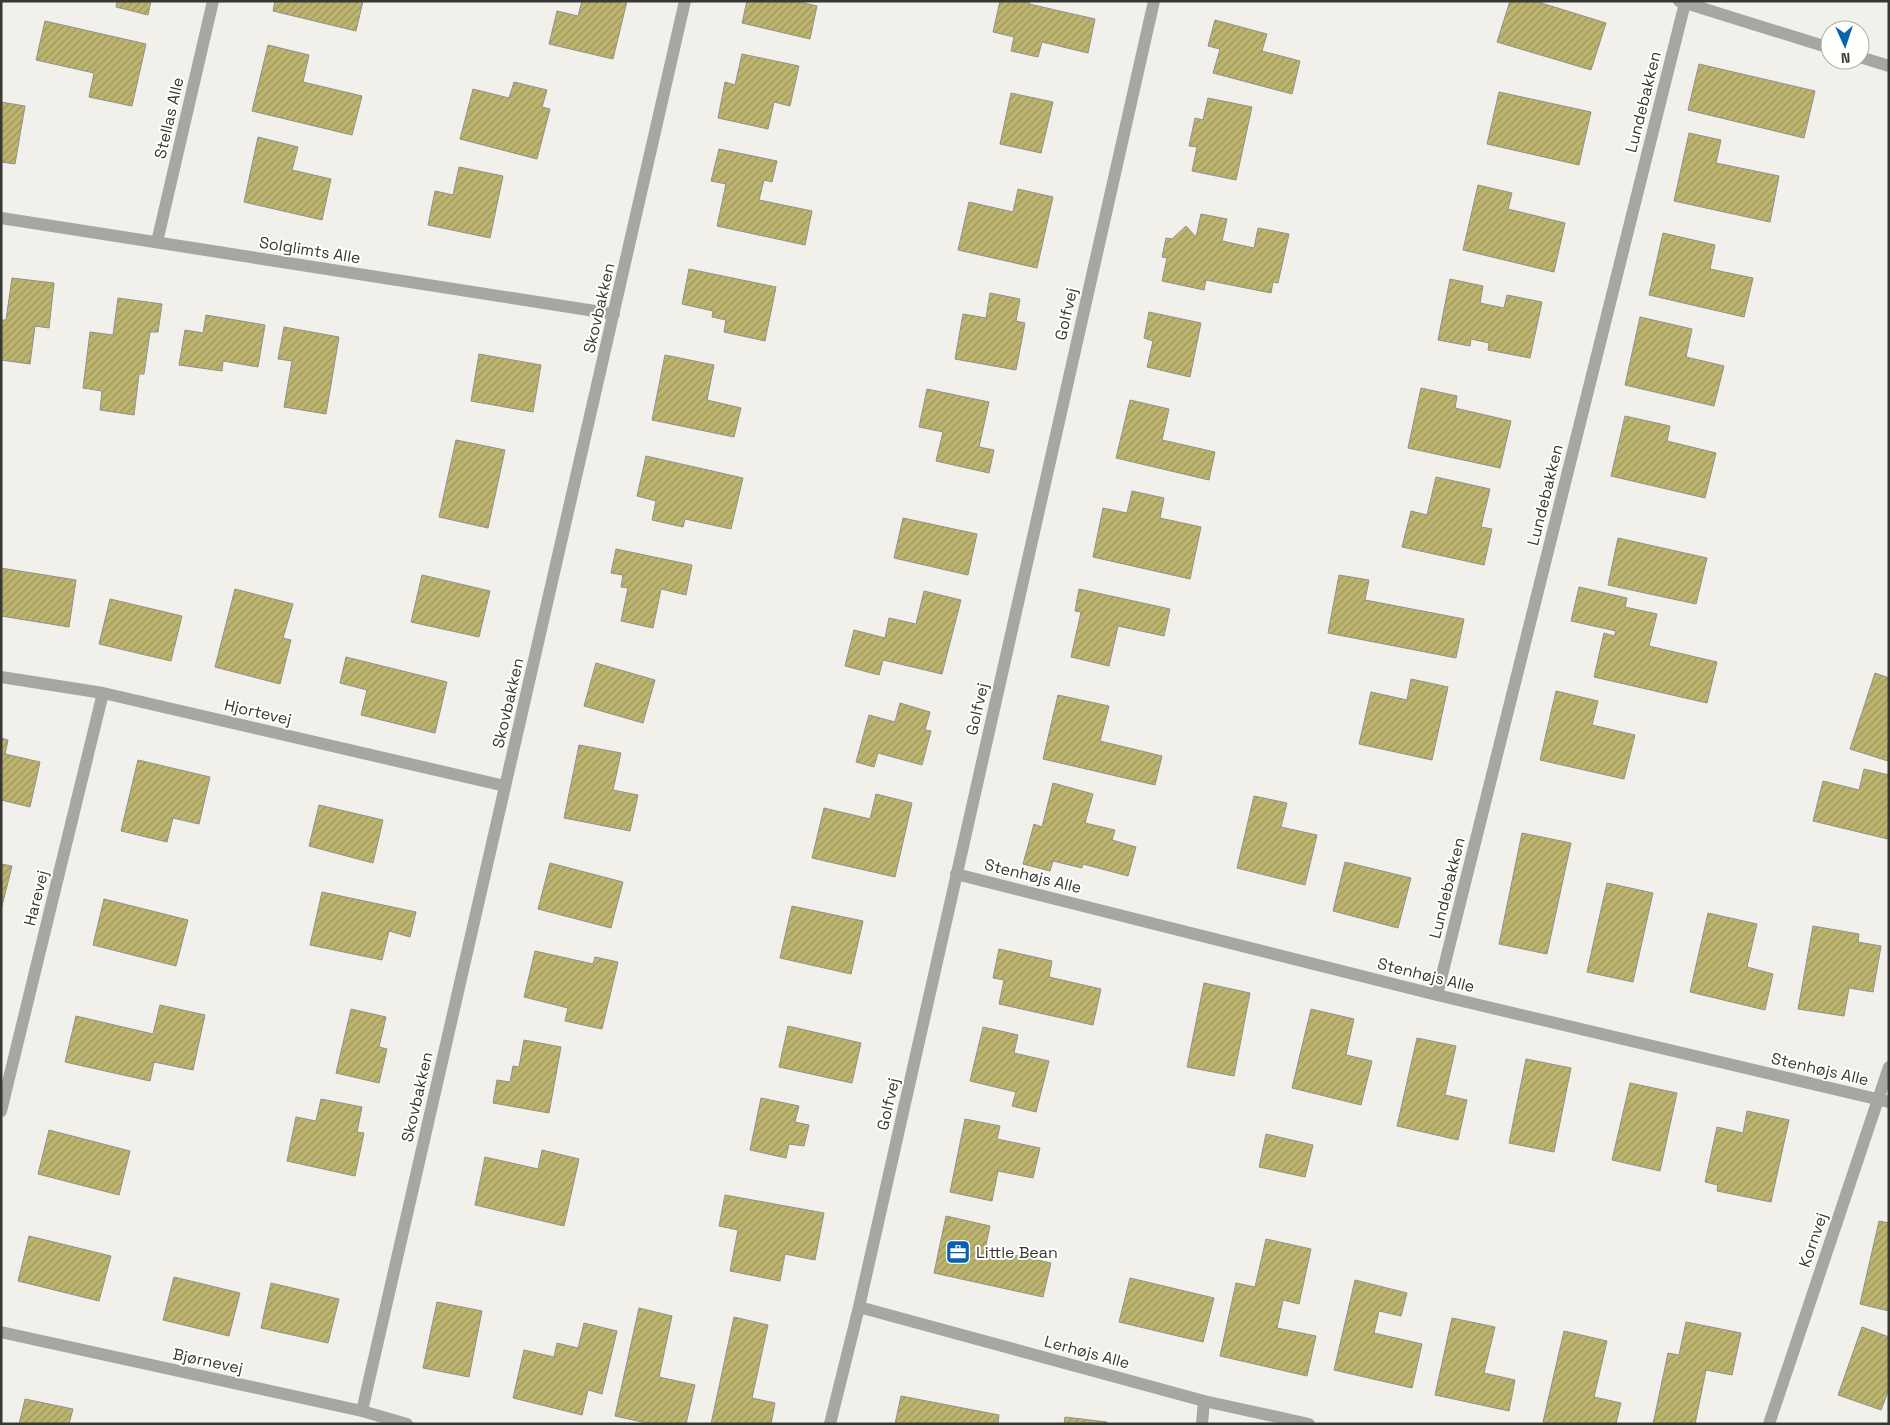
<svg xmlns="http://www.w3.org/2000/svg" width="1890" height="1425" font-family="'Space Grotesk',sans-serif">
	<style>
		.building { fill: url(#building-hatch); stroke: #91918b }
		.lines { fill: none; stroke-linecap: round; stroke-linejoin: round }
		.minor { stroke: #a6a6a3; stroke-width: 12 }
		.labels { text-anchor: middle; dominant-baseline: central; stroke-width: 4; stroke-linejoin: round; paint-order: stroke }
		.street-label { font-size: 16px; fill: #373734; stroke: #fffffe }
		.poi-label { font-size: 16px; fill: #373734; stroke: #fffffe; text-anchor: start }
	</style>
	<defs>
		<pattern id="building-hatch" width="6" height="6" patternUnits="userSpaceOnUse" patternTransform="scale(1.25)"><rect width="6" height="6" fill="#bdb56f"/><path d="M-1 1l2-2M0 6l6-6M5 7l2-2" fill="none" stroke="#9a945c"/></pattern>
	</defs>
	<rect width="100%" height="100%" fill="#f1f0ea"/>
	<path class="building" d="M117 1H151L148 15 116 7Z
		M275 1H363L356 31 273 11Z
		M582 1H627L613 59 549 44 557 11 578 16Z
		M747 1H796L817 6 810 39 742 23Z
		M1000 1H1030L1029 4 1095 19 1088 53 1042 42 1038 57 1011 51 1014 37 993 32Z
		M1510 1H1535L1606 23 1591 70 1497 42Z
		M1215 20 1267 34 1262 51 1300 61 1292 94 1213 73 1220 49 1208 46Z
		M45 21 146 44 132 106 89 97 94 73 36 60Z
		M268 45 309 55 303 82 362 96 352 135 252 111Z
		M742 54 799 66 790 106 774 102 768 129 718 118 725 82 735 85Z
		M1699 64 1815 91 1804 138 1688 110Z
		M514 82 547 90 542 107 550 109 537 159 460 139 473 89 509 98Z
		M1499 92 1591 112 1579 165 1487 144Z
		M1011 93 1053 102 1041 153 1000 144Z
		M1208 98 1252 107 1236 180 1192 171 1197 147 1189 146 1195 118 1203 120Z
		M1 102 25 106 15 164 1 162Z
		M1689 133 1721 140 1716 163 1779 176 1770 222 1674 201Z
		M258 137 298 147 292 170 331 179 322 220 244 202Z
		M719 149 777 161 772 182 764 180 759 200 812 211 805 245 717 226 726 184 711 181Z
		M459 167 503 176 490 238 428 225 435 191 453 195Z
		M1478 185 1512 193 1508 209 1565 223 1554 272 1463 250Z
		M1018 189 1053 197 1037 268 958 250 969 202 1013 212Z
		M1201 214 1227 219 1222 241 1254 248 1258 228 1289 234 1278 283 1273 282 1271 293 1206 280 1204 290 1162 281 1167 258 1162 257 1166 238 1172 239 1186 226 1196 237Z
		M1663 233 1715 245 1710 269 1753 278 1744 317 1649 295Z
		M689 269 776 287 765 341 724 332 726 320 712 317 713 311 682 304Z
		M12 278 54 283 49 328 35 326 30 364 1 360V320H6Z
		M1450 279 1483 286 1480 303 1504 308 1507 295 1542 302 1530 358 1488 350 1489 343 1471 339 1470 346 1438 340Z
		M990 293 1020 299 1016 321 1025 323 1016 370 955 359 963 314 986 318Z
		M118 298 162 304 158 332H150L144 374H139L134 415 100 410 102 391 83 388 90 332 113 335Z
		M1149 312 1201 323 1190 377 1147 367 1153 341 1144 338Z
		M206 315 265 325 258 367 223 361 222 371 179 365 185 330 203 333Z
		M1640 317 1692 329 1686 357 1724 366 1714 406 1625 385Z
		M284 327 339 337 326 414 284 407 292 361 278 359Z
		M479 354 541 365 533 412 471 401Z
		M665 355 714 365 707 400 741 408 734 437 652 420Z
		M1421 388 1457 396 1455 408 1511 421 1500 468 1408 448Z
		M927 389 989 402 979 447 994 450 989 473 936 461 943 432 919 427Z
		M1130 400 1169 409 1162 440 1215 452 1209 480 1116 458Z
		M1625 416 1670 426 1667 441 1716 453 1705 498 1611 476Z
		M456 440 505 450 488 528 439 517Z
		M646 456 743 478 731 529 685 519 683 527 652 520 656 501 637 496Z
		M1436 477 1490 489 1481 527 1492 529 1484 565 1402 547 1411 511 1427 515Z
		M1132 491 1164 498 1160 518 1201 527 1190 579 1093 557 1103 508 1127 513Z
		M903 518 977 534 968 575 894 558Z
		M1618 538 1707 558 1696 604 1608 585Z
		M616 549 692 565 686 595 661 589 653 628 621 621 628 588 621 587 623 575 611 573Z
		M1 568 76 580 69 627 1 616Z
		M422 575 490 591 479 637 411 622Z
		M1339 575 1369 580 1365 600 1464 619 1456 658 1328 633Z
		M1579 587 1627 598 1625 607 1657 614 1649 646 1717 662 1707 703 1594 677 1604 633 1614 636 1616 631 1571 621Z
		M235 589 293 604 283 638 291 640 280 684 215 667Z
		M1079 589 1170 609 1164 636 1118 626 1109 666 1071 657 1081 612 1075 611Z
		M924 591 961 600 942 674 883 660 879 675 845 666 854 630 885 638 889 618 916 624Z
		M110 599 182 616 171 661 99 644Z
		M346 657 447 682 435 733 361 715 367 690 340 683Z
		M596 663 655 680 643 723 584 706Z
		M1875 673 1889 678 1888 761 1850 749Z
		M1411 679 1448 687 1432 760 1359 744 1371 692 1407 700Z
		M1556 691 1598 701 1592 725 1635 735 1624 779 1540 760Z
		M1058 695 1109 706 1100 741 1162 756 1155 785 1043 759Z
		M900 703 930 712 925 730 931 731 922 765 878 753 874 767 856 762 869 715 895 722Z
		M1 738 8 740 5 754 40 762 30 807 1 800Z
		M579 745 621 753 613 790 638 795 630 831 564 818Z
		M138 760 210 777 199 824 173 818 167 842 121 831Z
		M1864 769 1889 775 1888 839 1813 821 1823 781 1859 790Z
		M1053 783 1093 794 1085 823 1115 830 1112 840 1136 847 1128 876 1083 864 1082 868 1053 861 1050 871 1023 864 1034 824 1042 827Z
		M876 794 912 803 895 877 812 858 824 808 870 819Z
		M1254 796 1287 803 1281 827 1317 835 1305 885 1237 868Z
		M319 805 383 820 373 863 309 846Z
		M1522 833 1571 843 1547 954 1499 944Z
		M1345 862 1411 878 1398 928 1333 911Z
		M550 863 623 882 611 928 538 909Z
		M1 864 12 866 1 910Z
		M1607 883 1653 893 1633 982 1587 972Z
		M322 892 416 912 410 937 389 931 382 960 310 945Z
		M104 899 188 920 176 966 93 945Z
		M792 906 863 921 851 974 780 958Z
		M1708 913 1757 924 1747 967 1773 974 1765 1010 1690 992Z
		M1813 926 1859 934 1858 942 1881 946 1873 992 1849 988 1844 1016 1798 1009Z
		M999 949 1052 961 1049 977 1101 989 1093 1025 999 1004 1004 980 993 978Z
		M535 951 593 964 595 957 618 962 602 1029 565 1021 568 1008 524 997Z
		M1204 983 1250 993 1234 1076 1187 1067Z
		M160 1005 205 1015 193 1070 154 1062 150 1081 65 1062 76 1016 153 1034Z
		M351 1009 386 1017 379 1047 387 1049 379 1083 336 1073Z
		M1311 1009 1354 1019 1346 1055 1372 1061 1361 1105 1292 1088Z
		M788 1026 861 1043 852 1083 779 1067Z
		M983 1027 1018 1035 1014 1053 1049 1061 1036 1112 1012 1106 1016 1092 970 1081Z
		M1417 1038 1456 1046 1445 1095 1467 1100 1458 1140 1397 1126Z
		M524 1040 561 1047 549 1113 493 1103 497 1080 510 1082 513 1066 519 1067Z
		M1526 1059 1571 1068 1554 1152 1509 1143Z
		M1630 1083 1677 1093 1660 1171 1612 1160Z
		M761 1098 799 1106 795 1122 809 1125 804 1146 789 1144 786 1158 750 1150Z
		M321 1099 362 1107 357 1132 364 1133 355 1176 287 1161 296 1117 316 1121Z
		M1747 1111 1789 1120 1771 1202 1717 1191 1718 1185 1705 1182 1717 1127 1743 1133Z
		M965 1119 1000 1126 997 1139 1040 1148 1033 1178 998 1171 992 1201 950 1192Z
		M49 1130 130 1151 119 1195 38 1174Z
		M1266 1134 1313 1145 1305 1177 1259 1167Z
		M542 1150 579 1159 564 1226 475 1205 485 1157 538 1169Z
		M725 1195 824 1213 815 1260 785 1254 780 1281 730 1271 738 1230 719 1226Z
		M946 1216 990 1226 985 1249 1051 1263 1043 1297 934 1273Z
		M1879 1221 1889 1223V1311L1860 1304Z
		M29 1236 111 1256 99 1301 18 1281Z
		M1266 1239 1311 1249 1299 1304 1283 1300 1277 1328 1316 1336 1307 1376 1220 1356 1236 1283 1255 1287Z
		M174 1277 240 1293 229 1336 163 1320Z
		M1130 1278 1214 1298 1203 1342 1119 1322Z
		M1355 1280 1407 1293 1401 1316 1379 1311 1374 1333 1422 1344 1412 1388 1334 1370Z
		M271 1283 339 1299 328 1343 261 1328Z
		M437 1302 482 1311 469 1377 423 1368Z
		M639 1308 672 1316 659 1377 695 1385 686 1424H651L615 1416Z
		M734 1317 768 1325 752 1398 775 1403 771 1424H711Z
		M1452 1318 1495 1327 1484 1373 1515 1380 1509 1411 1435 1395Z
		M1686 1322 1741 1333 1732 1375 1706 1370 1695 1424H1653L1668 1353 1679 1355Z
		M584 1323 617 1331 602 1394 588 1390 582 1415 513 1398 524 1350 554 1357 557 1343 578 1348Z
		M1862 1327 1889 1337V1389L1881 1410 1838 1395Z
		M1564 1331 1607 1341 1594 1397 1621 1403 1616 1424H1552L1543 1422Z
		M901 1396 999 1415 998 1424H895Z
		M25 1399 73 1409 69 1424H19Z
		M1065 1417 1107 1422V1424H1064Z"/>
	<g class="lines">
		<path class="minor" d="M1679 1 1830 48
			M1860 57 1889 66
			M1 218 614 314
			M157 242 213 1
			M1 677 103 693 505 786
			M956 874 1437 995 1889 1102
			M1437 995 1685 3
			M1 1111 103 693
			M859 1307 1204 1401 1309 1424
			M1 1332 362 1411 407 1424
			M362 1411 685 1
			M830 1424 859 1307 1154 1
			M1202 1424 1204 1401
			M1769 1424 1889 1067"/>
	</g>
	<defs>
		<symbol id="office-square" viewBox="-11 -11 22 22"><rect x="-9" y="-9" width="18" height="18" rx="4" fill="#0962af" stroke="#fffffe"/><path d="M-6-3h4V-5.5h4V-3h4V5H-6ZM-1-4.5V-3h2v-1.5ZM-6 0V1H6V0Z" fill="#fff"/></symbol>
	</defs>
	<g fill-rule="evenodd">
		<use href="#office-square" x="944" y="1238" width="28" height="28"/>
	</g>
	<g class="labels">
		<g class="street-label">
			<text transform="translate(1643 102) rotate(-76)">Lundebakken</text>
			<text transform="translate(169 118) rotate(-77)">Stellas Alle</text>
			<text transform="translate(310 250) rotate(9)">Solglimts Alle</text>
			<text transform="translate(599 308) rotate(-77)">Skovbakken</text>
			<text transform="translate(1066 314) rotate(-77)">Golfvej</text>
			<text transform="translate(1545 495) rotate(-76)">Lundebakken</text>
			<text transform="translate(508 703) rotate(-77)">Skovbakken</text>
			<text transform="translate(977 709) rotate(-77)">Golfvej</text>
			<text transform="translate(258 712) rotate(13)">Hjortevej</text>
			<text transform="translate(1033 876) rotate(14)">Stenhøjs Alle</text>
			<text transform="translate(1447 888) rotate(-76)">Lundebakken</text>
			<text transform="translate(36 898) rotate(-76)">Harevej</text>
			<text transform="translate(1426 975) rotate(14)">Stenhøjs Alle</text>
			<text transform="translate(1820 1069) rotate(13)">Stenhøjs Alle</text>
			<text transform="translate(417 1097) rotate(-77)">Skovbakken</text>
			<text transform="translate(888 1104) rotate(-77)">Golfvej</text>
			<text transform="translate(1813 1240) rotate(-71)">Kornvej</text>
			<text transform="translate(1087 1352) rotate(15)">Lerhøjs Alle</text>
			<text transform="translate(208 1361) rotate(12)">Bjørnevej</text>
		</g>
		<g class="poi-label">
			<text x="976" y="1252">Little Bean</text>
		</g>
	</g>
	<rect width="1890" height="1425" fill="none" stroke="#373734" stroke-width="5"/>
	<g transform="translate(1845 45) rotate(177)"><circle r="24" fill="#fffffe" stroke="#afafad"/>
	<path d="M0-4L9 19L0 12L-9 19Z" fill="#0962af"/>
	<text y="-8" font-size="14" font-weight="bold" text-anchor="middle" fill="#373734">N</text>
	</g>
</svg>
